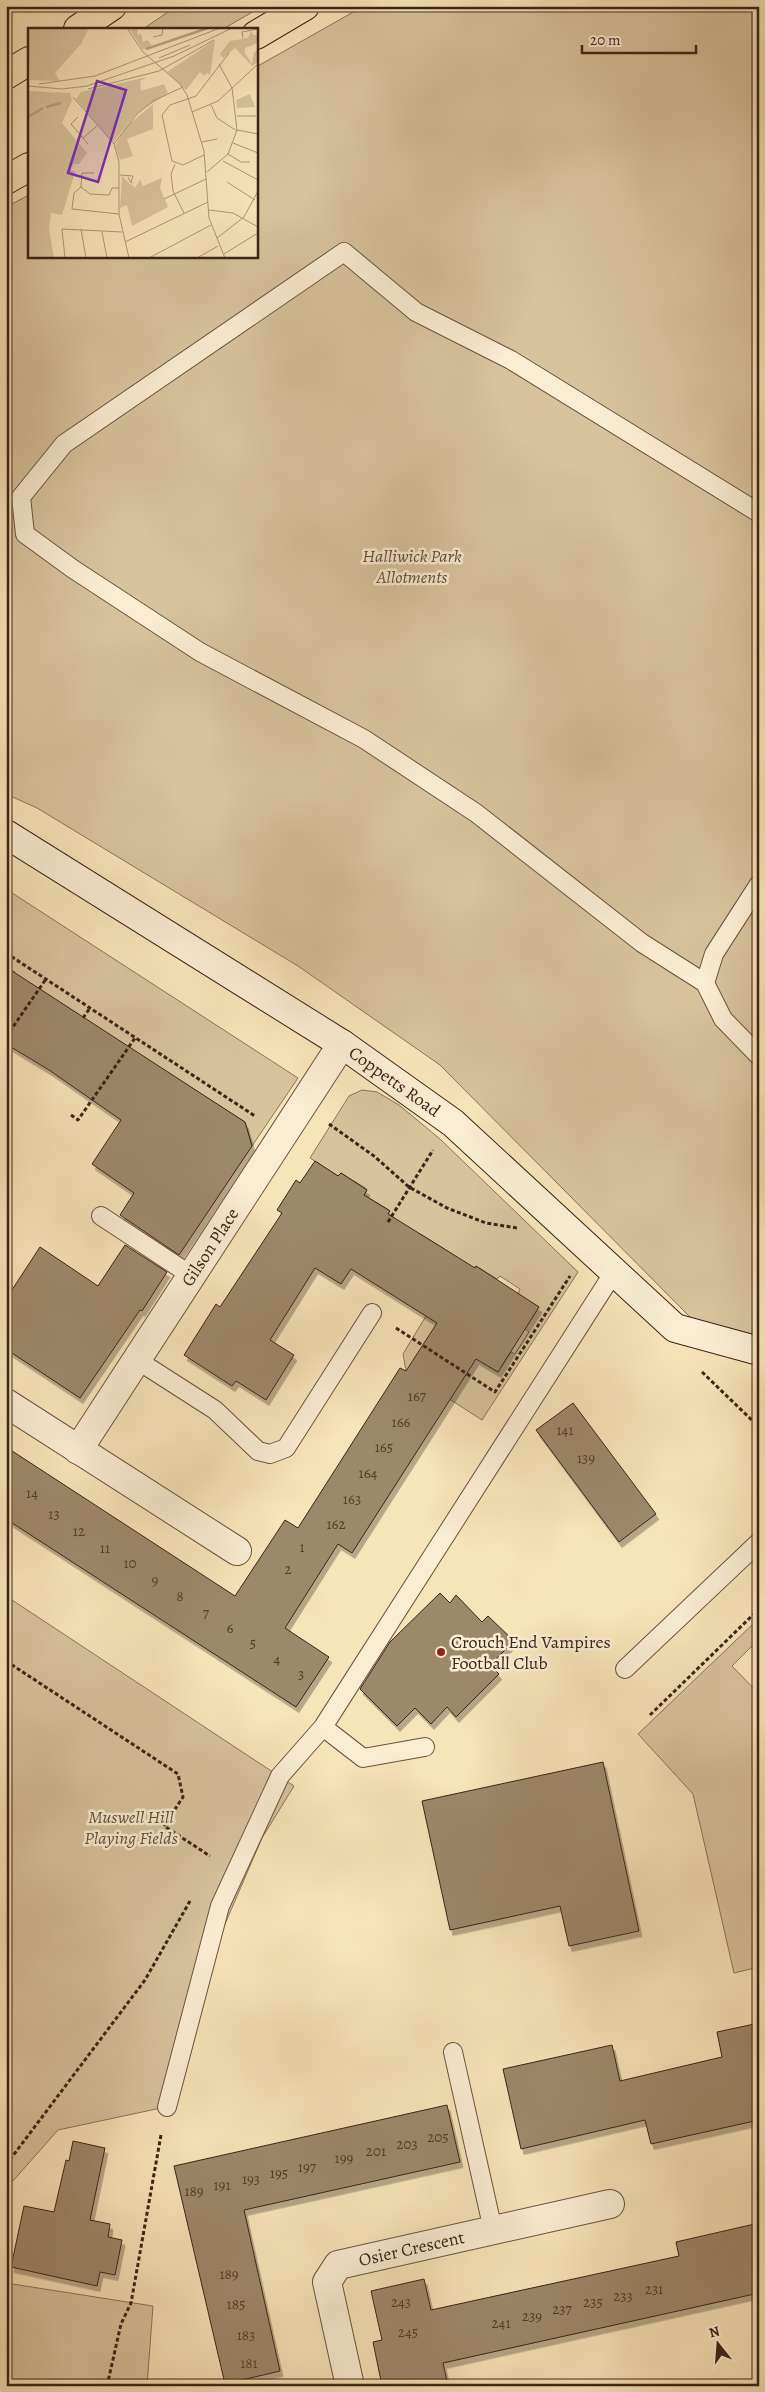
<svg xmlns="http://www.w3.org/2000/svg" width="765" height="2392" font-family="Alegreya,serif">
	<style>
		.green { fill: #d8c39d; stroke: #8a745a }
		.building { fill: #9d886b; stroke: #3b2416; filter: url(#shadow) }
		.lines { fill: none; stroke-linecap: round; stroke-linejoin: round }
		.lane-casing { stroke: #6a543f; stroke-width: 20 }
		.street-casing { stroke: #6a543f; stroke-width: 30 }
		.secondary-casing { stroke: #3b2416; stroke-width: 30 }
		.highway-casing { stroke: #3b2416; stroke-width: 30 }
		.path { stroke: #3b2416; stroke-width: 3; stroke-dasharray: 4 2.5; stroke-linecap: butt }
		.lane { stroke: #faedd2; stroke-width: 18 }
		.street { stroke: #faedd2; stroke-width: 28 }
		.secondary { stroke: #faedd2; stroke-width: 28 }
		.highway { stroke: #f8e4b9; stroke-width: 28 }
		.poi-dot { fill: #8f2418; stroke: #faedd2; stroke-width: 2 }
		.labels { text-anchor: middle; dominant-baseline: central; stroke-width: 5; stroke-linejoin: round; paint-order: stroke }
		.number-label { font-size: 15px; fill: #543d2b }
		.park-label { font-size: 18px; font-style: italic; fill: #624c38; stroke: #faedd2 }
		.street-label { font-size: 18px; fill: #3b2416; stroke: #faedd2 }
		.poi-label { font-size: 18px; fill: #3b2416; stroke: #faedd2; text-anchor: start }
		.inset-river { fill: none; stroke: #b8a382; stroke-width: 2.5 }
		.inset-road { fill: none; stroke: #ac9778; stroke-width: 1 }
		.view { fill: #7b2cbf; fill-opacity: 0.15; stroke: #7b2cbf; stroke-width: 2.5 }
		.inset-edge { fill: none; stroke: #3b2416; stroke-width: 2.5 }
	</style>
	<defs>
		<filter id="shadow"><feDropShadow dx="3" dy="5.5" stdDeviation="0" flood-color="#0004"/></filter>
	</defs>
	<rect width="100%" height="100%" fill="#f8e4b9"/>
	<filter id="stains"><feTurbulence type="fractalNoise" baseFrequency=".004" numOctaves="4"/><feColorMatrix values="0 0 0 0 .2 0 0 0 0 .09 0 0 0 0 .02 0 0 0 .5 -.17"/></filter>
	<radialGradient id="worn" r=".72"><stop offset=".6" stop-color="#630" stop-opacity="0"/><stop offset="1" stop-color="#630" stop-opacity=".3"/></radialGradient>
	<path class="green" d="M177 6H263L223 29H143Z
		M364 6H759V1336L691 1318 440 1065 298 966 37 808 6 794V207L29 195V256H256V67Z
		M6 889 298 1078 252 1146 245 1122 13 976 15 972 6 966Z
		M362 1090 377 1092 399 1105 440 1139 578 1272 482 1420 406 1371 403 1354 426 1316 437 1323 474 1357 498 1372 511 1352 515 1354 529 1332 525 1329 539 1307 518 1294 520 1289 500 1276 497 1279 476 1266 471 1274 449 1252 422 1235 384 1220 389 1210 364 1195 367 1189 341 1173 338 1176 310 1158 349 1096Z
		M6 1596 294 1786 262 1838 222 1931 175 2105 58 2130 12 2182 6 2220Z
		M754 1623 759 1628V1639L732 1666 759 1694V1967L734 1973 693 1794 638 1734Z
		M6 2283 153 2306 147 2386H6Z"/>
	<path class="building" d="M6 967 245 1122 252 1146 179 1255 120 1215 134 1193 92 1164 121 1120 49 1070 6 1044Z
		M315 1161 338 1176 341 1173 367 1190 364 1195 390 1211 388 1214 475 1268 476 1266 539 1307 498 1372 476 1359 352 1553 338 1544 285 1628 329 1657 296 1707 6 1519V1447L235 1596 285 1520 298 1528 400 1368 406 1371 437 1323 351 1269 341 1284 315 1268 270 1340 294 1355 266 1400 236 1381 232 1386 184 1355 216 1304 220 1307 282 1213 277 1210 296 1180 300 1183Z
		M125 1245 167 1272 142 1311 140 1310 80 1398 6 1349V1299L40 1247 98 1286Z
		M573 1403 656 1514 619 1542 536 1430Z
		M440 1593 450 1603 456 1595 482 1622 488 1616 514 1641 490 1665 499 1674 456 1717 447 1707 431 1724 415 1708 397 1726 360 1689 390 1642Z
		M603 1762 639 1931 569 1946 560 1906 450 1930 422 1801Z
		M759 2023V2120L651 2144 645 2120 521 2149 503 2069 612 2045 620 2081 722 2057 717 2032Z
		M447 2105 460 2162 244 2210 280 2371 225 2384 174 2166Z
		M73 2141 105 2148 90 2220 110 2224 108 2237 122 2240 115 2275 100 2272 97 2286 11 2267 24 2206 54 2212 66 2160 69 2161Z
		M759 2223V2293L443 2363 448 2386H382L373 2342 382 2340 371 2291 424 2279 431 2310 679 2256 676 2242Z"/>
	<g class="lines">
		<defs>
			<path id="lane" d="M759 513 511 360 416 312 344 252 64 444 21 497 25 534 73 569 200 652 364 739 476 813 642 943 705 983 723 1019 759 1056
				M705 983 714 954 759 884
				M101 1216 192 1276
				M137 1360 215 1410 258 1451 270 1454 286 1448 372 1313
				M625 1669 759 1542
				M425 1747 363 1758 323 1727 614 1272
				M453 2052 493 2230
				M167 2107 220 1906 280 1776 323 1727"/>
			<g id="street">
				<path d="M6 1403 237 1551"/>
				<path id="s1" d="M78 1450 342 1044"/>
				<path id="s2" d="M350 2386 327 2282 338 2265 610 2204"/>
			</g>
			<g id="secondary">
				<path id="s3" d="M6 834 342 1044 453 1123 675 1328 759 1351"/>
			</g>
			<path id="highway" d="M78 29 112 6
				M256 35 305 6
				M6 75 29 61
				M6 180 29 167"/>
		</defs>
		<use href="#lane" class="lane-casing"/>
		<use href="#street" class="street-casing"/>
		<use href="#secondary" class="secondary-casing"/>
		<use href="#highway" class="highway-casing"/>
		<path class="path" d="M6 953 255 1116
			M6 959 9 955
			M83 1018 90 1008
			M6 1037 46 979
			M71 1115 78 1120 135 1038
			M329 1124 374 1156 409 1187 447 1208 486 1223 517 1228
			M388 1222 433 1150
			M396 1328 495 1392 570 1276
			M702 1372 759 1427
			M6 1661 178 1774 183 1797 164 1826 210 1856
			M650 1715 759 1609
			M6 2165 145 1980 190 1901
			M107 2386 121 2324 131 2303 161 2135"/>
		<use href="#lane" class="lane"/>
		<use href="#street" class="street"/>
		<use href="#secondary" class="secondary"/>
		<use href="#highway" class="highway"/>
	</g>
	<circle class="poi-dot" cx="441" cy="1652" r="5"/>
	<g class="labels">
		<g class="number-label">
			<text x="417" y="1396">167</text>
			<text x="401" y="1422">166</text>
			<text x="565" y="1430">141</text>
			<text x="384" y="1447">165</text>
			<text x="586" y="1458">139</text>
			<text x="368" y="1473">164</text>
			<text x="32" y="1493">14</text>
			<text x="352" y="1499">163</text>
			<text x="54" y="1514">13</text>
			<text x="336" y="1524">162</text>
			<text x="79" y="1531">12</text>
			<text x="302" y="1547">1</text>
			<text x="105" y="1548">11</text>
			<text x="130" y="1563">10</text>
			<text x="288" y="1569">2</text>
			<text x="155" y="1580">9</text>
			<text x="180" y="1596">8</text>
			<text x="206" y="1613">7</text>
			<text x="230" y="1628">6</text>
			<text x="253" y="1643">5</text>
			<text x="277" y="1659">4</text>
			<text x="301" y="1674">3</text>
			<text x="438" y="2137">205</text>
			<text x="407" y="2144">203</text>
			<text x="376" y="2151">201</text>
			<text x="344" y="2158">199</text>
			<text x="307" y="2167">197</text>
			<text x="279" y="2173">195</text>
			<text x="251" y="2179">193</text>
			<text x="222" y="2185">191</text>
			<text x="194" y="2191">189</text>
			<text x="229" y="2274">189</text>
			<text x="654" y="2289">231</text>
			<text x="623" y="2296">233</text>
			<text x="401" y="2302">243</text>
			<text x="593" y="2302">235</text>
			<text x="236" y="2304">185</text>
			<text x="562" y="2309">237</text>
			<text x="532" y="2316">239</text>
			<text x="501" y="2323">241</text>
			<text x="408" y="2332">245</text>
			<text x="246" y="2335">183</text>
			<text x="249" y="2363">181</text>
		</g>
		<g class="park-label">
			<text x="412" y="556">Halliwick Park<tspan x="412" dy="21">Allotments</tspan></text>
			<text x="131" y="1817">Muswell Hill<tspan x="131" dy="21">Playing Fields</tspan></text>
		</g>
		<g class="street-label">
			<text stroke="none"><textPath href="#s3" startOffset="461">Coppetts Road</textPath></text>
			<text stroke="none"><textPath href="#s1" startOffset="242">Gilson Place</textPath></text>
			<text stroke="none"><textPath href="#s2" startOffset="202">Osier Crescent</textPath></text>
		</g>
		<g class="poi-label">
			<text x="451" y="1642">Crouch End Vampires<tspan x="451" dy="21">Football Club</tspan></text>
		</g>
	</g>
	<g transform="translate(28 28)">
		<rect width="230" height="230" fill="#f8e4b9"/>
		<path d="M0 0H61L53 16 27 45 32 53 2 52ZM101 0H110L109 7 113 6 115 14 119 12 124 17 115 22ZM223 3 225 7H230V15L217 20V25L224 36 226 24 230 22V34L224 38 207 20 195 30 192 26 202 13 220 10ZM187 12 182 47 179 45 176 48 172 44 158 62 139 44ZM119 49 112 53 113 63 136 56 140 65 108 86 85 115 48 71 53 64ZM0 63 42 65 44 72 34 95 59 125 51 136H46L42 141 47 144 34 187 23 185 21 201 26 230H0ZM222 66 227 79 209 80 208 72ZM125 76V101L99 111 105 128 92 132 87 118 98 99ZM94 148 103 157 109 151 104 157 107 160 112 151 115 158 134 150 132 160 140 179 104 198 99 177 92 180Z" fill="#d8c39d"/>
		<path class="inset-river" d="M118 21 180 0M18 79 33 75M0 89 15 80"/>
		<path class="inset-road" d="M99 0 115 24 152 56 159 67 176 123 181 190 197 230M125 9 134 7 135 0M215 10 214 4 230 1M131 30 162 17M11 56 67 48 192 0M0 58 34 61 59 58 146 28 204 0M60 61 131 43 186 12M45 69 86 116M183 77 189 90 209 103M164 84 190 73 230 36M209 88H228M50 89 43 96 60 116M209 102 230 106M55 110 70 97M174 114 189 111M205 115 230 125M86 116 91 134V186L101 230M86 116 109 86 125 73 155 59M200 126 213 134H222M176 127 155 137 144 133 134 87 142 77 168 68 201 25M195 133 230 152M147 136 143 146 145 163 156 185M179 144 200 126 209 102 204 60 191 36M66 145H54L53 159 46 165 44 181 91 186M92 147 105 148 103 155 100 149M199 154 227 172M53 159 62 166 81 167 84 160H91M136 171 178 151M181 182 205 185 230 199M34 201 94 204M34 201 37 230M53 201 58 230M74 204 79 230M189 210 216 189 230 163M97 214 180 174M196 226 230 205M121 230 183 197M169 230 190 218"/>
		<path class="view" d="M69 53 98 62 70 154 40 145Z"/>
		<rect width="230" height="230" class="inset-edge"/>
	</g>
	<rect width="765" height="2392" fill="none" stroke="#f8e4b9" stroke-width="25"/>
	<rect x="8" y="8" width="750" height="2377" fill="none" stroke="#3b2416" stroke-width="2.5"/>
	<rect x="12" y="12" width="740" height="2367" fill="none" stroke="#3b2416"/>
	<g transform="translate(718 2344) rotate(343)" stroke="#faedd2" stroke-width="4" paint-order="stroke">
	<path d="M0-4L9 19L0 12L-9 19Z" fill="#3b2416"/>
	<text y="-8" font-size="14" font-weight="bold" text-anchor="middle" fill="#3b2416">N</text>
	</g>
	<path d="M582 45v8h114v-8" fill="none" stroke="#3b2416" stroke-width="2.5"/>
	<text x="590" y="45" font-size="15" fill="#3b2416" stroke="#faedd2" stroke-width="4" paint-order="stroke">20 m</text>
	<rect width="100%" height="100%" filter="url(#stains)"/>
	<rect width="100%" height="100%" fill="url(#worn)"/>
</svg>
